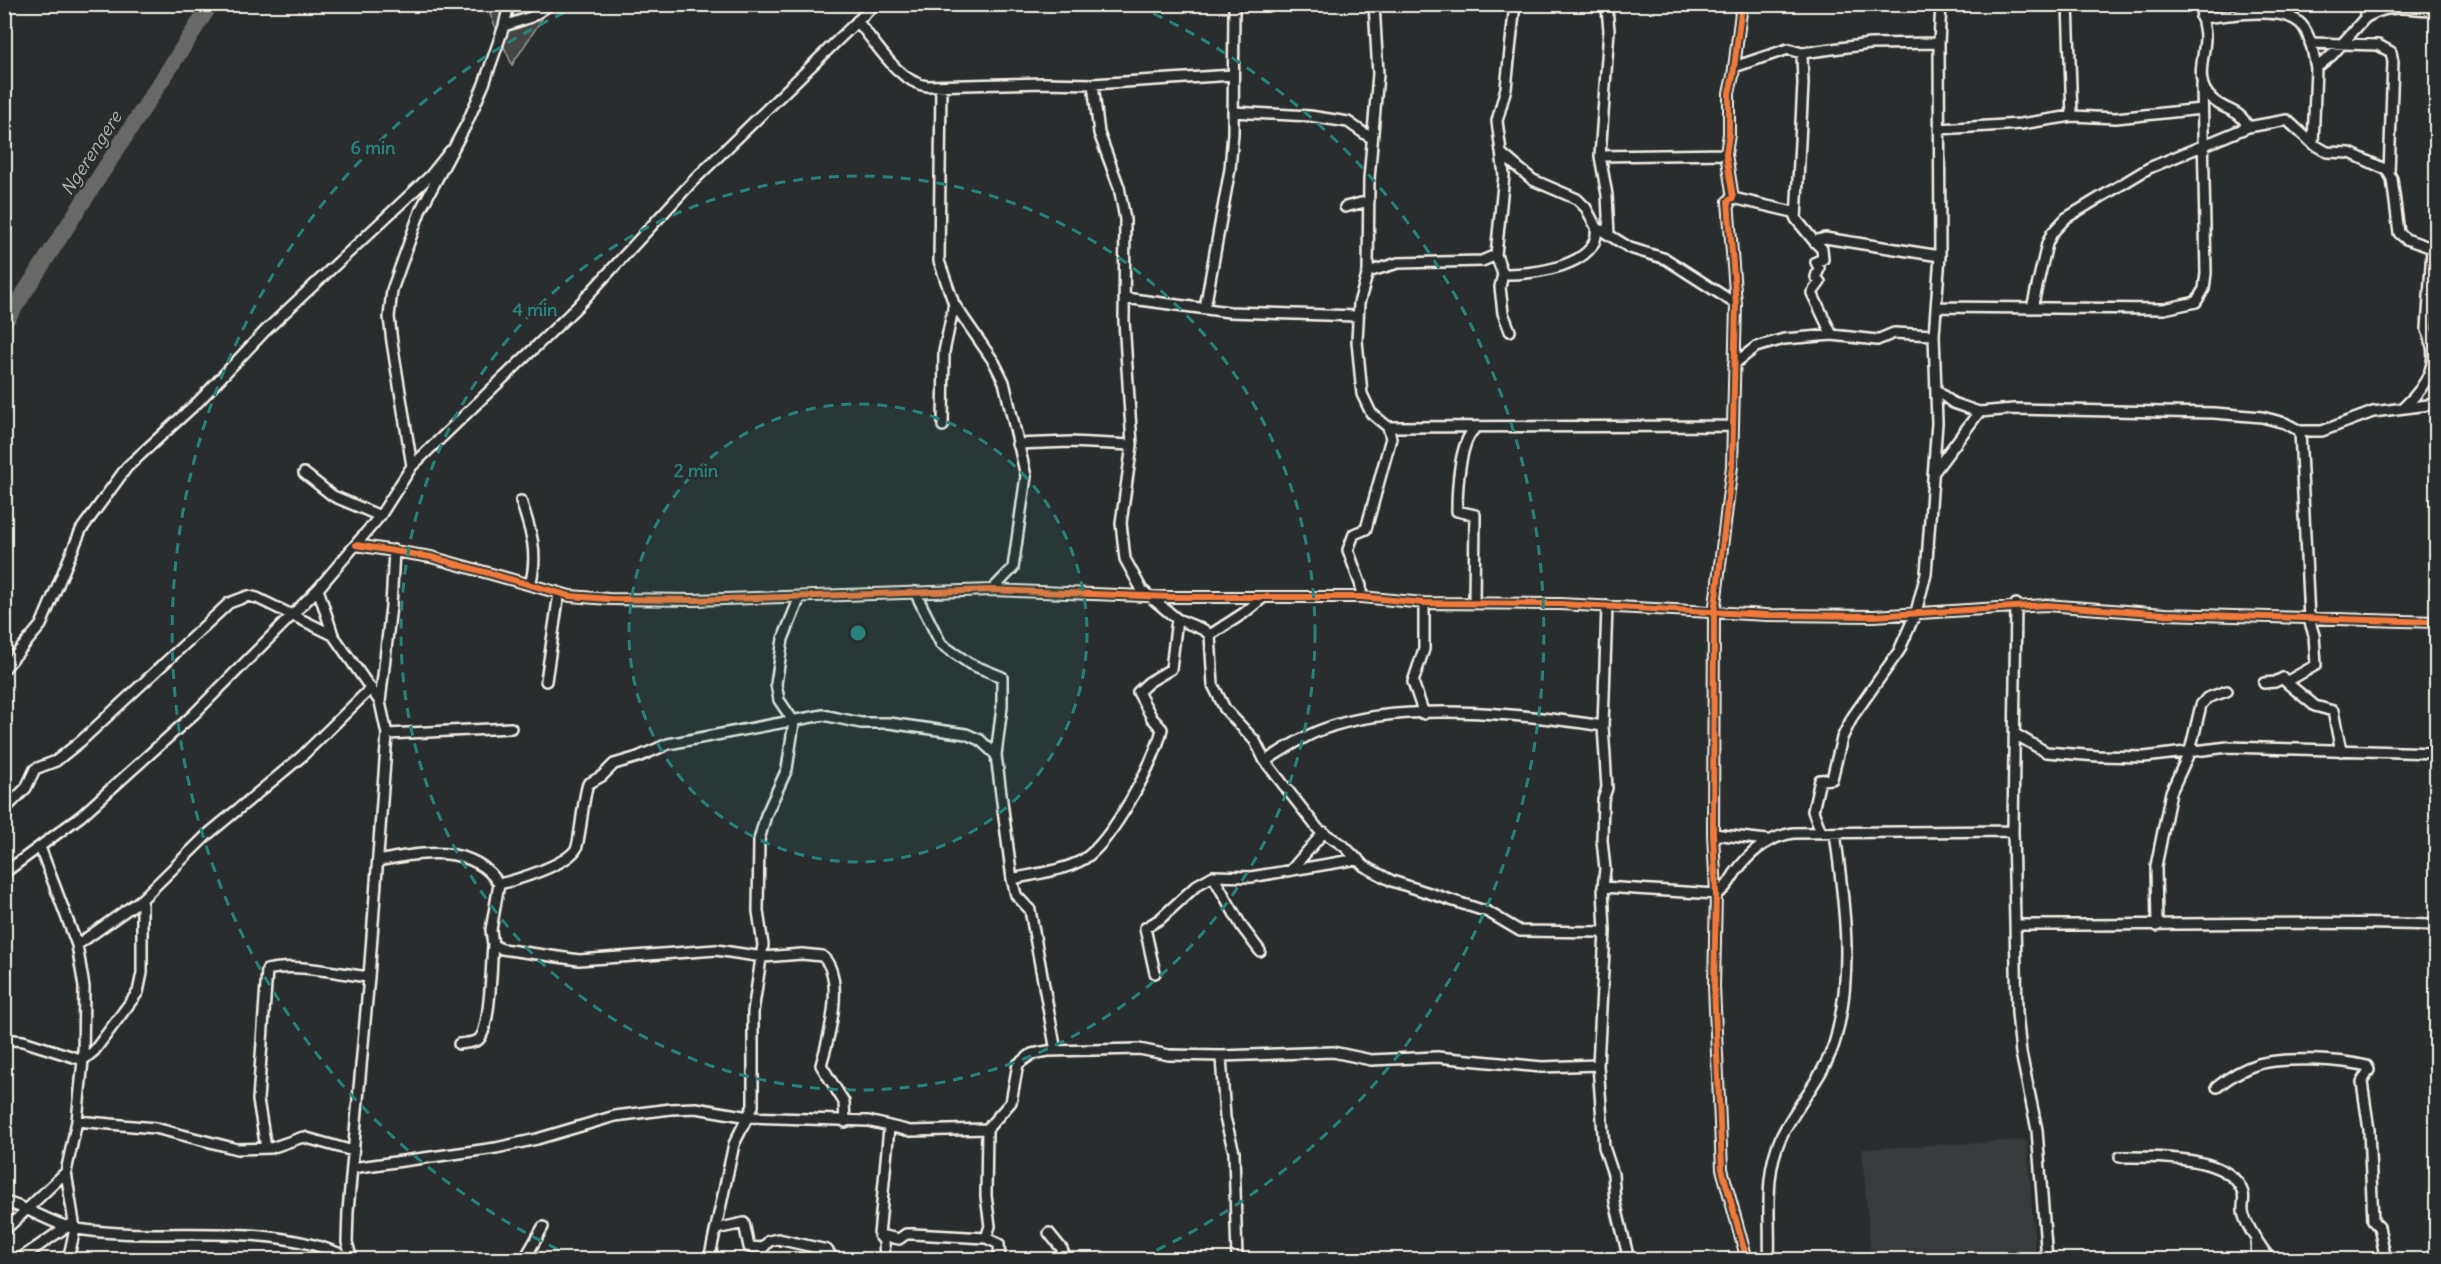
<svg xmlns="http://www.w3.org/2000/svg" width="2441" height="1264" font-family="Delius,sans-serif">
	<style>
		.built { fill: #373a3a }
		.green { fill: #444645; stroke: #9c9c96; stroke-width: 1.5 }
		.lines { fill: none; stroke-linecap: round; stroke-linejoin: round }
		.river { stroke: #676866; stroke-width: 16 }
		.minor-casing { stroke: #f4f1e8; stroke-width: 14 }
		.minor { stroke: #2a2d2e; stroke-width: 9 }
		.cycleway-casing { stroke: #2a2d2e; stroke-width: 10 }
		.cycleway { stroke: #f17a3a; stroke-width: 6 }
		.ring { fill: none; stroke: #26827a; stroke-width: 3; stroke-dasharray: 10 8 }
		.labels { text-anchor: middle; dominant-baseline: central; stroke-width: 4.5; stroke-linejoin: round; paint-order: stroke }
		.water-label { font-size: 18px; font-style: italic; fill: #b5b3ae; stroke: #2a2d2e }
		.centre { fill: #26827a; stroke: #2a2d2e; stroke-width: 3 }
		.ring-label { font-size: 18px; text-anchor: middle; font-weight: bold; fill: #26827a; stroke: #2a2d2e; stroke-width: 4.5; stroke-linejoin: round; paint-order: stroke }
	</style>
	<rect width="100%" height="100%" fill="#2a2d2e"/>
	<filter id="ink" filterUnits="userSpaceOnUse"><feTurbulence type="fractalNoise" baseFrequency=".0167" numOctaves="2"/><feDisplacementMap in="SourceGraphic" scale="12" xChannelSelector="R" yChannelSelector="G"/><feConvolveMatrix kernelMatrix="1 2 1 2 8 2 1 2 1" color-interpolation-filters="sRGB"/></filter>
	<g filter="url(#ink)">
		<path class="built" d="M2027 1140 2036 1259H1871L1862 1149Z"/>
		<path class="green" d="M486 5H551L512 65Z"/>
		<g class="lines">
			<path class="river" d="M4 324 211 4"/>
			<defs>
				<path id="minor" d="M1604 4 1607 9 1609 30 1600 156 1607 195 1609 235
					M1742 4 1733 76 1729 93V134L1726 154 1733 198 1728 201 1736 304 1732 466 1714 614 1713 834 1716 894 1714 986 1722 1169 1747 1260
					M2068 4 2072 116
					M2201 4C2200 16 2205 26 2205 37 2205 58 2193 82 2212 99 2226 112 2239 108 2248 127L2287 120 2313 144 2327 152 2350 153 2387 170 2392 179 2399 233 2406 239 2432 248 2427 330C2441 361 2428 385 2404 407
					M2201 18C2225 16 2283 5 2301 24 2311 35 2313 54 2316 68
					M2365 18C2390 2 2409 10 2436 10
					M857 21C876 43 898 82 927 86L1043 83 1093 84 1233 75
					M504 26 531 17 551 4
					M2310 43 2378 45 2391 52 2393 62 2389 173
					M1802 53 1803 84 1796 219 1814 241 1825 238 1940 256
					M1734 67 1788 49 1802 53 1870 44 1939 43
					M1093 84 1099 133 1119 187 1125 219 1124 321 1132 445 1121 523 1125 559 1142 590 1177 619 1204 630 1210 635 1213 685 1225 709 1255 741 1265 761 1318 829 1344 846 1364 866 1392 881 1488 912 1520 931 1605 932
					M941 86 939 261 954 304 994 362 1004 382 1026 476 1013 568 992 590
					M1233 112 1310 116 1348 122 1368 136
					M1939 129 2021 124 2072 116 2116 118 2201 109
					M2313 144 2316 68 2332 55 2365 18V4
					M1503 155 1533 180 1577 199 1586 208 1596 227 1630 248 1666 259 1736 304
					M1600 156 1726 154
					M1733 198 1793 212 1796 219
					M1345 207 1369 201
					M1814 241 1822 249 1823 259 1816 262 1819 268 1816 277 1820 282 1812 293 1832 335
					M1496 255 1503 274 1500 287 1503 313 1510 331
					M1368 272 1398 263 1482 261 1496 255 1504 175 1497 121 1506 88 1515 4
					M1503 274C1531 275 1602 266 1596 227
					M1125 298 1229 312 1357 316
					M1937 307 2164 309 2196 302 2204 289 2206 273 2202 85
					M1205 308 1230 169 1233 133 1234 4
					M2032 308 2047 244 2052 233 2066 218 2149 168 2248 127
					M1734 364 1756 347 1784 339 1832 335 1877 340 1894 333 1934 335
					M1937 391 1953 403 1979 412 2014 409 2214 413 2262 417 2285 423 2300 431H2322L2373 412 2436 404
					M943 426 944 352 954 304
					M1388 427 1733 426
					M1017 444 1070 442 1132 445
					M412 466 392 342 389 317 392 290 421 209 467 123 484 84 504 26 509 4
					M1934 472 1979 412
					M304 473 333 496 380 516
					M521 501C531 531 539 554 530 585
					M356 545 431 557 570 596 609 599 694 600 992 590 1170 597H1361L1424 603 1560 604 1767 615 1874 616 2046 605 2165 614 2436 622
					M318 589 333 635 380 702 387 734 369 977 348 1211 347 1242 352 1260
					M915 592 941 644 970 664 1002 677V707L996 755 1012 879 1016 895 1030 910 1056 1051
					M1361 597V586L1348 550 1354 534 1366 529 1391 438 1388 427 1371 413 1362 394 1357 341 1359 303 1368 272 1369 179 1378 74 1374 4
					M1474 602 1475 515 1457 511C1457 491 1459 438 1477 427
					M1424 603V649L1413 682 1424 714
					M2016 604 2013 831 2017 1013 2021 1053 2037 1130 2047 1260
					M1607 606 1603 726 1607 788 1603 800 1602 840 1605 869 1603 887 1605 932 1598 1065 1604 1147 1613 1174 1615 1202 1629 1260
					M1210 635 1244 613 1264 597
					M4 669 41 625 81 530 127 467 199 401 265 331 430 176 450 151
					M546 681 559 593
					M2286 682 2315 706 2333 711 2341 751
					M2264 683 2275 682 2283 678 2286 682 2316 665 2314 635 2309 619 2300 431
					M380 702 391 606 394 550
					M387 734 511 728
					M2015 734 2046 752 2098 756 2144 757 2228 747 2436 753
					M1265 761C1283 750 1302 737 1321 730 1398 700 1522 714 1603 726
					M4 810 26 788 35 769 56 761 81 741 229 603 248 596 257 598 333 635
					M1821 832 1813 811 1820 780 1832 779 1842 738 1853 716 1899 651 1916 612 1926 574 1937 423 1934 335 1940 256 1939 43 1941 4
					M1713 834 1767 840
					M40 847 77 945 84 987 83 1060 77 1121 66 1172 75 1229 68 1260
					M378 861C419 852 473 843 499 884L491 930 493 945 502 949 579 960 716 950 763 957 802 954 822 956C846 977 829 1038 821 1065L844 1102 845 1122
					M1291 870 1324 832
					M4 873 81 816 194 714 318 589 380 516 412 466 577 307 692 182 875 4
					M1213 876 1242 927 1260 951
					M1012 879C1034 874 1064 871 1084 859 1112 841 1155 762 1162 729L1152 718 1138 692 1149 682 1171 669 1177 619
					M499 884C517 880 566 865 576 849 580 842 583 797 588 784L602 776 614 764 638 757 668 744 823 715 861 723H889L966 734 980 740 996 755
					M1603 887 1716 894C1725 890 1730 881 1735 873 1750 852 1768 837 1793 833L2013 831
					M2016 925C2156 926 2296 920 2436 925
					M2157 926 2156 866 2171 792 2190 751 2201 705 2207 698 2227 691
					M77 945 142 899
					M1155 973 1145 928 1160 919 1197 885 1213 876 1251 877 1358 859
					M4 1039 23 1041 83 1060 94 1051 138 992 142 973V899L207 835 301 757 371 688
					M459 1044C465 1043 473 1043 478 1040 491 1031 491 963 493 945
					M1221 1056 1225 1118 1234 1152 1237 1260
					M2217 1087C2229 1077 2242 1069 2258 1064 2285 1057 2339 1059 2367 1066L2369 1070 2362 1082 2369 1130 2373 1221 2379 1227 2386 1260
					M77 1121 155 1128 237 1149 271 1148 303 1137 353 1151
					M266 1148 258 1100 267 970C298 963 334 973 369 977
					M2120 1157C2153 1157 2231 1154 2243 1193 2245 1200 2241 1209 2244 1216 2248 1228 2262 1249 2271 1260
					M352 1168 496 1148 537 1139 615 1116 671 1109 696 1108 749 1117 868 1121 910 1131 987 1129
					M4 1202C30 1207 52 1225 77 1229 168 1243 266 1218 352 1259
					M716 1229 744 1223 749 1247 763 1248 769 1241 778 1239 827 1250 835 1260
					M4 1231 66 1172
					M1049 1233 1062 1249 1066 1260
					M879 1235 899 1239 906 1234H913L986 1238
					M2256 1239 2257 1260
					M18 1260 69 1225
					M524 1260 543 1227
					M709 1260 734 1144 753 1106V1012L763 945 758 911 759 840 766 815 787 769 794 722 779 700 776 684 783 639 800 597
					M885 1260 884 1241 879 1235 889 1128
					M1000 1260 999 1244 986 1238 990 1226 986 1196 987 1129 1011 1102 1018 1064 1032 1054 1048 1051 1139 1049 1169 1055 1221 1056 1333 1052 1371 1060 1437 1057 1542 1067 1598 1065
					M1769 1260C1771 1219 1763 1176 1781 1137 1797 1104 1827 1073 1836 1037 1854 969 1844 901 1835 833"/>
			</defs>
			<use href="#minor" class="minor-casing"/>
			<use href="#minor" class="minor"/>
			<defs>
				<path id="cycleway" d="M1742 4 1733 76 1729 93V134L1726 154 1733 198 1728 201 1736 304 1732 466 1714 614 1713 834 1716 894 1714 986 1722 1169 1747 1260
					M356 545 431 557 570 596 609 599 694 600 992 590 1170 597H1361L1424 603 1560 604 1767 615 1874 616 2046 605 2165 614 2436 622"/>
			</defs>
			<use href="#cycleway" class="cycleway-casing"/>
			<use href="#cycleway" class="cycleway"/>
		</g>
	</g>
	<circle cx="858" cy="633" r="229" fill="#26827a" fill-opacity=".12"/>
	<g class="ring">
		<circle cx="858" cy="633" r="229"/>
		<circle cx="858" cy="633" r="457"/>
		<path d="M574 1257A686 686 0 0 1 579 6M1137 6A686 686 0 0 1 1142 1257"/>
	</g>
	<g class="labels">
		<g class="water-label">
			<text transform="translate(91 153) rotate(-57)">Ngerengere</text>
		</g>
	</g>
	<circle cx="858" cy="633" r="9" class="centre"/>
	<g class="ring-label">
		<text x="373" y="154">6 min</text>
		<text x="535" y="316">4 min</text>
		<text x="696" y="477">2 min</text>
	</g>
	<rect width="2441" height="1264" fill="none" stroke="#2a2d2e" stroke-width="24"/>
	<rect x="12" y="12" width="2417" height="1240" fill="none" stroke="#f4f1e8" stroke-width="2" filter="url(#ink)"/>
</svg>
